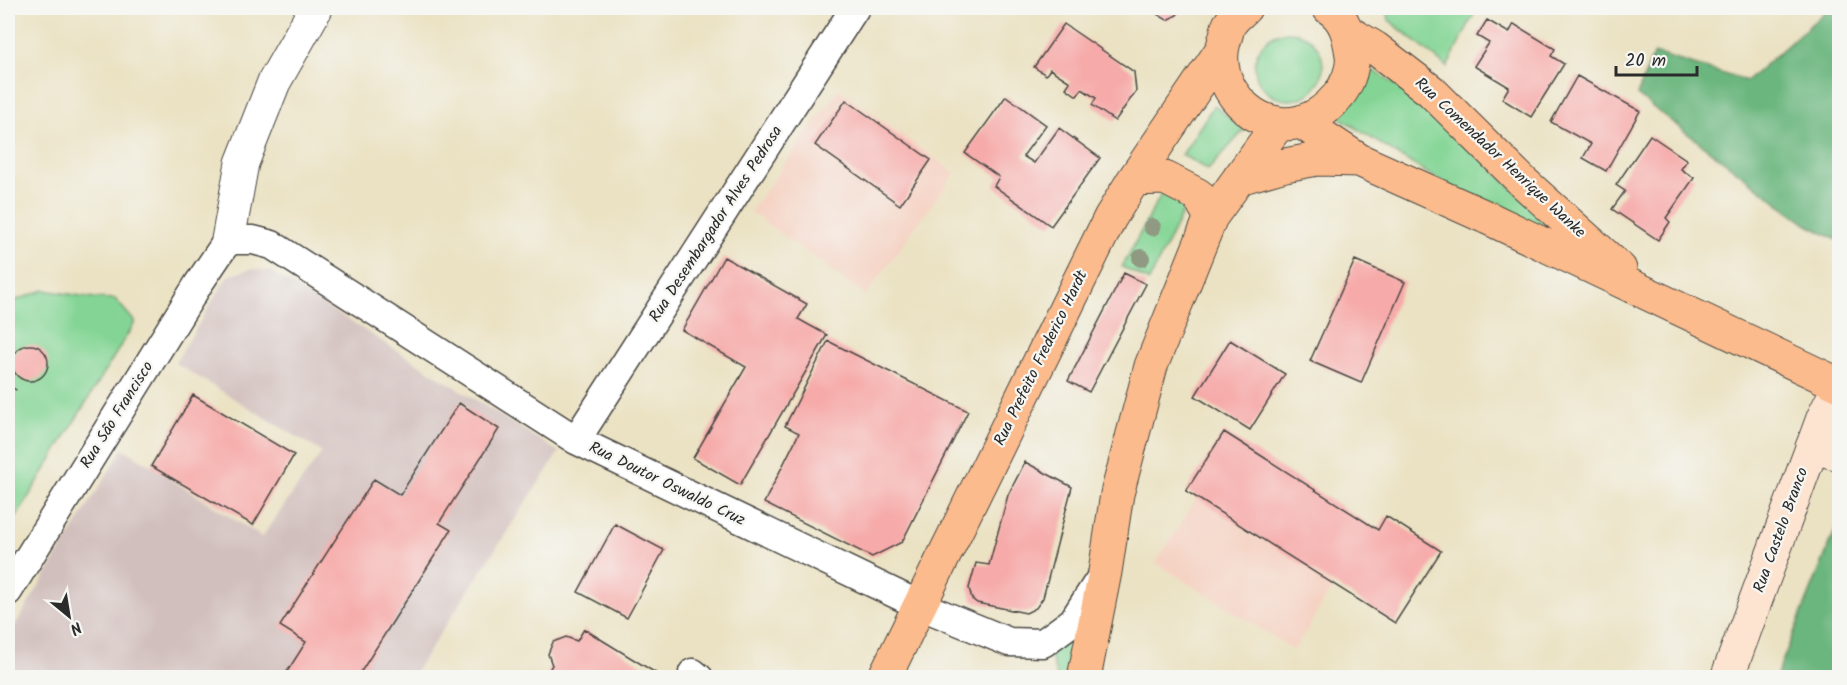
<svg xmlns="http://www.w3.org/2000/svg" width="1847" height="685" font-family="Kalam,sans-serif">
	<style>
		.built { fill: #f5d2c2 }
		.industrial { fill: #d1bfbd }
		.green { fill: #84d595; stroke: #588060; stroke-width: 1.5 }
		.forest { fill: #6bb67e; stroke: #4b7054; stroke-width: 1.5 }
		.building { fill: #f6aaa9 }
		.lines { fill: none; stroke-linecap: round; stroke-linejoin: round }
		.minor-casing { stroke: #484642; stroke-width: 31 }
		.tertiary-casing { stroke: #484642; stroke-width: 35 }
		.secondary-casing { stroke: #484642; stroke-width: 35 }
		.primary-casing { stroke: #484642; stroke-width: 35 }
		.path { stroke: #484642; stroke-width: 4; stroke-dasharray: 1.5 4.5; stroke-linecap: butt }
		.minor { stroke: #fff; stroke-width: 28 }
		.tertiary { stroke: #fff; stroke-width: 33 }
		.secondary { stroke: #fde4d1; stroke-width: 33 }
		.primary { stroke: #fbbb8c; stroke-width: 33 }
		.tree { fill: #909981 }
		.labels { text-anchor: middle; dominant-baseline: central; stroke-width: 4.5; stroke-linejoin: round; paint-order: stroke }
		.street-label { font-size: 16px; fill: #2b2b2b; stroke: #f6f6f2 }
	</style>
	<rect width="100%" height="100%" fill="#f6f6f2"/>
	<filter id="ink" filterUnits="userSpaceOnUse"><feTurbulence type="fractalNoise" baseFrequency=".0167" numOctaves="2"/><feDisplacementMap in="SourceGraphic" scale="12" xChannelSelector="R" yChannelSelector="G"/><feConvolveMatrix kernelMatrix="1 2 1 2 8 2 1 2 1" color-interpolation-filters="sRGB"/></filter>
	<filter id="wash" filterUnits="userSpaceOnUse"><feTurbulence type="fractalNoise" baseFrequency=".008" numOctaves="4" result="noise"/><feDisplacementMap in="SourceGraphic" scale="24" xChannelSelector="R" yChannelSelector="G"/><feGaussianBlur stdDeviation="1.35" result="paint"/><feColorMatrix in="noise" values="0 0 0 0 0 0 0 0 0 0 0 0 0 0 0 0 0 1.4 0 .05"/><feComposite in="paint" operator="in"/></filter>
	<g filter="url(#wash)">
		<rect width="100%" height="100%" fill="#ebe2c3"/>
		<path class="built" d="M839 89 955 173 866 295 750 212Z
			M1197 497 1334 585 1294 650 1156 563Z"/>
		<path class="industrial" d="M251 269 270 271 559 452 415 672 416 677H8V637L123 448 262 537 322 452 175 363 228 276Z"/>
		<path class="green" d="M1387 8H1477L1447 67 1389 20Z
			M1255 66a34 34 0 1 1 68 0a34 34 0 1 1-68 0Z
			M1364 64 1406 92 1471 148 1554 230C1475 209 1404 159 1336 115Z
			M1214 105 1244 130 1208 170 1182 155Z
			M1164 189 1188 201 1149 281 1122 267Z
			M44 290 94 298 115 299 135 322 15 519 8 514V303Z
			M1076 627 1074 677H1057L1049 650Z"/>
		<path class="forest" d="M1822 8H1839V241L1806 224 1637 95 1654 53 1747 81 1826 11Z
			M1839 521V677H1776Z"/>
		<g id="blocks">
			<path class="building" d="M1147 8H1182L1177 15 1167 20Z
				M1487 20 1509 33 1514 24 1555 49 1551 56 1564 64 1531 117 1502 99 1509 87 1474 66 1489 43 1477 36Z
				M1064 24 1134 72 1136 91 1115 121 1092 105 1096 98 1082 89 1077 96 1066 88 1070 82 1050 69 1046 75 1034 67Z
				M1577 76 1640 111 1606 171 1583 158 1591 144 1551 122Z
				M1006 96 1046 125 1023 156 1034 163 1059 128 1100 158 1051 226 994 186 999 177 965 153Z
				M846 100 931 160 900 205 815 145Z
				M1650 135 1687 160 1681 169 1694 178 1666 218 1670 222 1658 240 1612 209 1625 191 1616 185Z
				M724 257 807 304 798 319 827 335 740 485 693 458 746 367 682 330Z
				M1355 260 1405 282 1361 383 1310 361Z
				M1124 273 1146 284 1089 392 1068 381Z
				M1230 340 1285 374 1250 430 1195 396Z
				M828 341 968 411 902 542 872 557 764 503 799 433 785 426Z
				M12 363a18 18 0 1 1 36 0a18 18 0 1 1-36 0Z
				M193 395 294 455 253 525 151 466Z
				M459 403 499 429 439 523 451 530 357 678H283L306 642 280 626 374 479 400 495Z
				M1224 432 1378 530 1386 516 1441 551 1395 623 1186 491Z
				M1025 462 1072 487 1043 598 1036 608 1026 613 977 603 972 599 969 588 976 563 989 565 1008 495Z
				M615 524 664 550 627 618 578 592Z
				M584 629 664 678H555L547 673 552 665 548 654 553 642 566 637 577 641Z"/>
		</g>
	</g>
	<g filter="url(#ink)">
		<use href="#blocks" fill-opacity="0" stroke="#484642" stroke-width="1.5"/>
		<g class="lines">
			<defs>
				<path id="minor" d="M576 440 855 8
					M8 591 199 283 228 240H253L272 245 576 440 919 605 1009 642 1043 643 1073 621 1102 576
					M693 673 699 678"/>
				<path id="tertiary" d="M228 240 242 163 274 82 316 8"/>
				<path id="secondary" d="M1812 447 1840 454
					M1727 678 1823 418 1840 384"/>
				<path id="primary" d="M1245 8C1240 13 1233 18 1229 25 1227 29 1226 37 1224 42 1211 85 1255 134 1300 122 1315 118 1328 108 1337 97 1346 87 1354 69 1352 55 1349 36 1346 19 1329 8
					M1348 32 1375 48 1431 91 1522 181 1620 269
					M1301 122 1359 160 1488 218 1840 385
					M1239 178 1285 165 1317 159 1359 160
					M1134 179 1165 178 1198 195 1211 217
					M884 678 1110 218 1134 179 1221 51
					M1084 678 1105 572 1117 494 1151 366 1211 217 1279 123"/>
			</defs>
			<use href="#minor" class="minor-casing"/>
			<use href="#tertiary" class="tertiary-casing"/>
			<use href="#secondary" class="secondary-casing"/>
			<use href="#primary" class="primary-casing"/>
			<path class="path" d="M8 400 16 387"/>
			<use href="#minor" class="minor"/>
			<use href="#tertiary" class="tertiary"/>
			<use href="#secondary" class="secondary"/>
			<use href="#primary" class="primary"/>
		</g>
		<g class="tree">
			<circle cx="1152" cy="227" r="9"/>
			<circle cx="1141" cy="258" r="9"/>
		</g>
	</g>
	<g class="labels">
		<g class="street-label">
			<text transform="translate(1500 158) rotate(43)">Rua Comendador Henrique Wanke</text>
			<text transform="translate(716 224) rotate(-57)">Rua Desembargador Alves Pedrosa</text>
			<text transform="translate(1041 358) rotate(-64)">Rua Prefeito Frederico Hardt</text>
			<text transform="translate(117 415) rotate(-58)">Rua São Francisco</text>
			<text transform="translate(667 484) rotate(26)">Rua Doutor Oswaldo Cruz</text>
			<text transform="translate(1781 530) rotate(-70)">Rua Castelo Branco</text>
		</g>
	</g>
	<rect width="1847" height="685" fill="none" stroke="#f6f6f2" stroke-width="30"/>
	<g transform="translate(69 616) rotate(150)" stroke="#f6f6f2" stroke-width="4.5" paint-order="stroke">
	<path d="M0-4.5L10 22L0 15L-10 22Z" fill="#2b2b2b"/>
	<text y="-9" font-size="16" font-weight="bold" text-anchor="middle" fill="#2b2b2b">N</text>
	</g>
	<path d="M1616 66v9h81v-9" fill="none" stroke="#2b2b2b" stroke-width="3"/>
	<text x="1625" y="66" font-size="18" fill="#2b2b2b" stroke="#f6f6f2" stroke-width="4.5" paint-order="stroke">20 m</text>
</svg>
